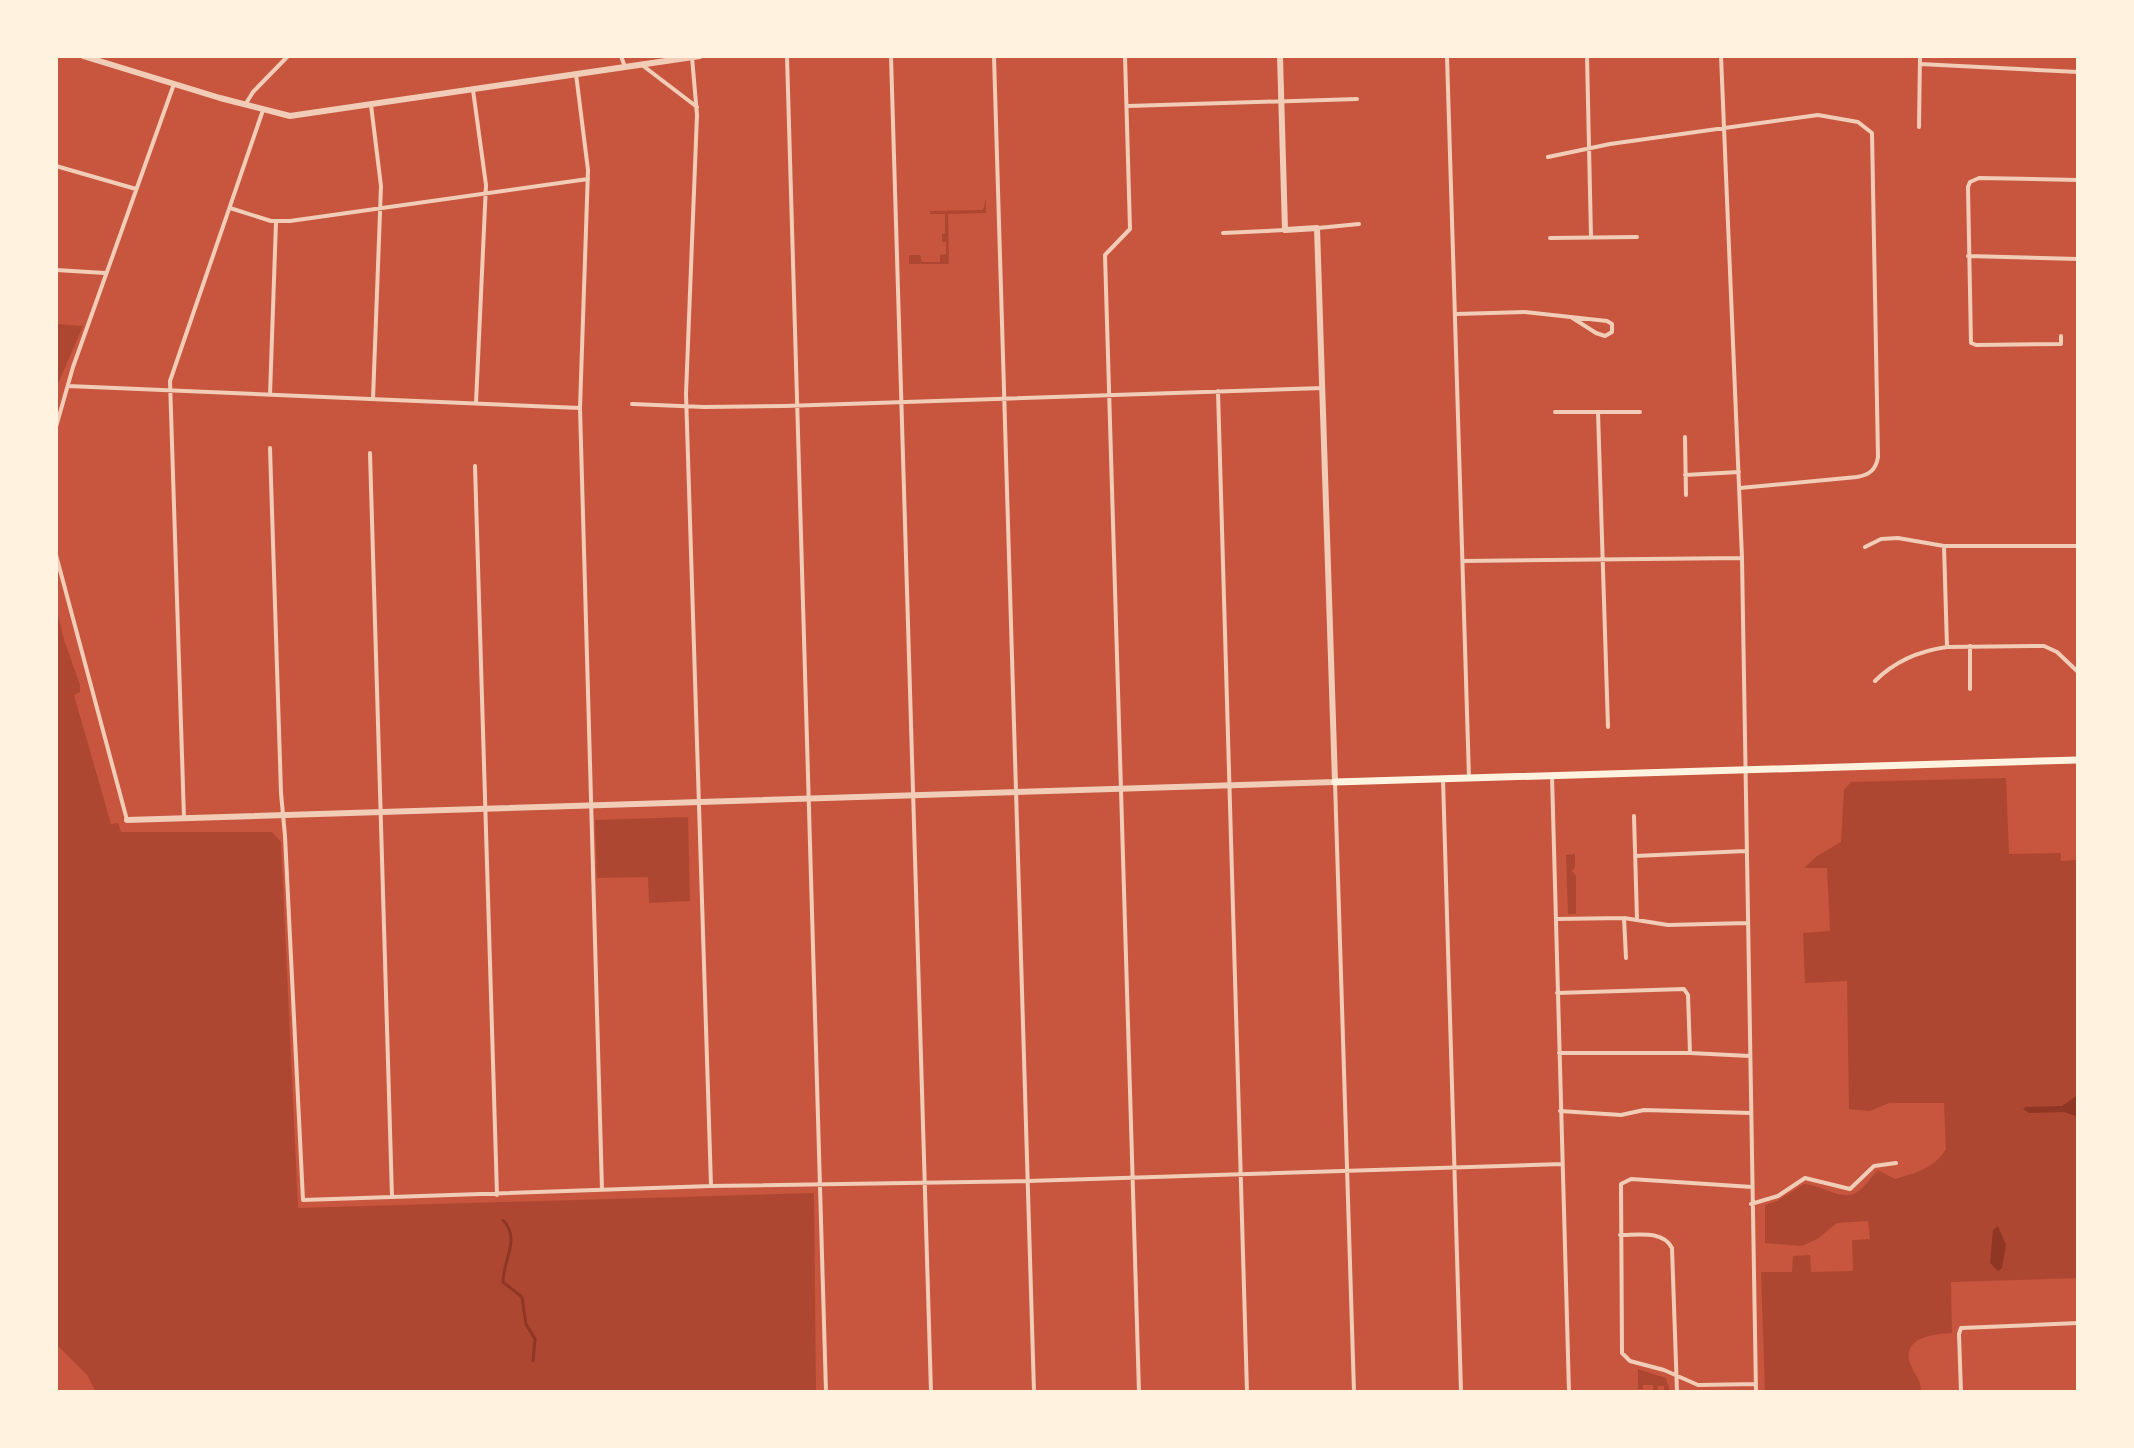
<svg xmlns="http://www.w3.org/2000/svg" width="2134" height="1448" font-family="Figtree,sans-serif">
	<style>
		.green { fill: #ae4732 }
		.water { fill: #8f3625 }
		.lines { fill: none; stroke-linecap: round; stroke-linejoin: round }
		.stream { stroke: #8f3625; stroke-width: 3 }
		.minor { stroke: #f1ccb7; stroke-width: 4 }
		.tertiary { stroke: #f1ccb7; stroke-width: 6 }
		.primary { stroke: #fff3e0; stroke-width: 7 }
	</style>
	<rect width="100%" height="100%" fill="#c8553d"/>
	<path class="green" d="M986 198V213L948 214 949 264H909V255H920L922 262H940V255L946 254V242H942V234L945 233V214H930V211L983 210Z
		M56 324 83 326 56 388Z
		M56 607 64 640 80 685V692L74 695 111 824 118 823 121 832H272L281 842 298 1208 814 1193 816 1392H96L87 1375 56 1344Z
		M2006 778 2009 854 2061 853V861L2078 860V1278L1951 1282 1952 1333C1932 1334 1898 1338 1912 1368 1917 1378 1921 1380 1921 1392H1765L1761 1272H1792L1793 1256 1810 1255 1811 1272 1853 1271 1852 1240 1870 1239 1868 1221 1837 1223 1817 1239 1802 1246 1765 1243V1205L1777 1201 1804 1184C1823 1185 1844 1204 1860 1190 1867 1184 1872 1176 1878 1170L1895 1179C1915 1173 1934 1169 1946 1149L1944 1103H1889L1870 1111 1849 1109 1847 981 1805 983 1803 933 1830 931 1827 868H1804L1817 856 1841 842 1844 790 1851 782Z
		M688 817 690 901 649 903 648 877 597 878 595 820Z
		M1575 854V867L1572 871 1576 876V914H1568L1566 855Z
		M1638 1369 1666 1378 1670 1392H1664V1386H1658L1657 1392H1653V1385H1643V1389H1638Z"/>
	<path class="water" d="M2078 1095V1117L2064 1112 2029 1113 2023 1109 2026 1107 2062 1106Z
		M1998 1226 2006 1245 2002 1268 1998 1271 1990 1263 1993 1230Z"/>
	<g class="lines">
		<path class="stream" d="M503 1220C521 1239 503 1260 503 1282L522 1297 526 1324 535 1339 533 1361"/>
		<path class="minor" d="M621 56 625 67
			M787 56 826 1392
			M891 56 931 1392
			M994 56 1034 1392
			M1125 56 1130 229 1105 255 1139 1392
			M1447 56 1469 778
			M1587 56 1591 237
			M1721 56 1742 558 1756 1392
			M692 57 697 115 686 394 711 1186
			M1920 64 2078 72
			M642 65 697 107
			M576 74 588 170 580 408 602 1190
			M473 90 486 185 476 403
			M245 105 253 92 288 56
			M371 105 381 186 373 399
			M1128 106 1357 99
			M1919 127 1920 56
			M1548 157 1610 144 1818 115 1858 122 1872 133 1878 457C1876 470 1869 475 1857 477L1740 488
			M56 166 136 189
			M230 208 271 221H290L588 179
			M1318 228 1359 224
			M1223 233 1285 230
			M1550 238 1637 237
			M1968 256 2078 259
			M56 270 105 273
			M1456 314 1525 312 1607 321 1612 324V332L1605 336 1596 333 1571 317
			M2061 336V344L1976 345 1971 343 1968 187 1970 182 1979 178 2078 180
			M68 386 580 408
			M1218 391 1247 1392
			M270 395 276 222
			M632 404 704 407 785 406 1323 388
			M1555 412H1640
			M1598 412 1608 727
			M56 427 73 367 174 84
			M1685 437 1686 495
			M270 448 281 793 285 836 303 1200 711 1186 1028 1181 1562 1164
			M370 453 392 1197
			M475 466 497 1195
			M1685 475 1739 472
			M1944 546 1947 647
			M1865 547 1881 539 1898 538 1944 546H2078
			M56 555 127 820
			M1463 561 1742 558
			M1875 681C1895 661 1918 651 1947 647L2044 646 2057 652 2078 672
			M1970 689V646
			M1552 776 1569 1392
			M1443 779 1461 1392
			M1335 782 1354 1392
			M1634 816 1637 919
			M184 818 170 381 263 110
			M1635 856 1746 851
			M1624 918 1626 958
			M1556 919 1624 918 1668 925 1747 923
			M1557 993 1684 989 1688 995 1690 1053
			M1559 1053H1690L1750 1056
			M1560 1111 1621 1115 1644 1110 1751 1113
			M1752 1187 1631 1179 1621 1184 1622 1353 1630 1361 1664 1370 1698 1385 1756 1384
			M1751 1204 1778 1196 1805 1178 1850 1189 1874 1166 1896 1163
			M1620 1235C1638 1235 1663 1230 1672 1248L1677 1392
			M1961 1392 1959 1334 1961 1328 2078 1323"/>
		<path class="tertiary" d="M83 56 220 98 290 116 700 56
			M127 820 1335 782 1317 228 1285 230 1280 56"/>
		<path class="primary" d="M1335 782 2078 760"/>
	</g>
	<rect width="2134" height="1448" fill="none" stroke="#fff3e0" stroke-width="116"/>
</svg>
